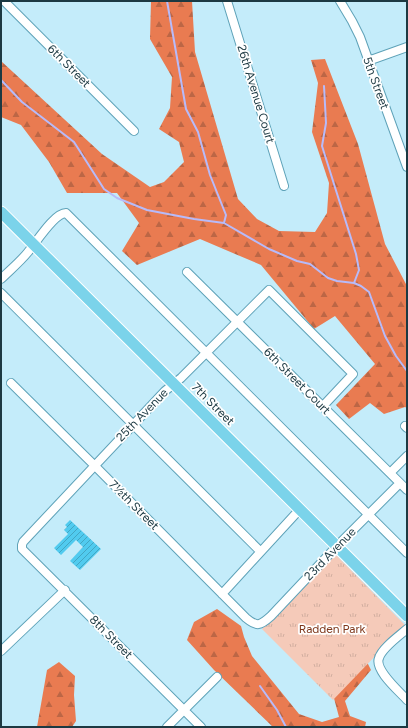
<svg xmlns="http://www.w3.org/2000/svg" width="408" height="728" font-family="Figtree,sans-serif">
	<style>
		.forest { fill: url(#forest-firs) }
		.park { fill: url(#park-tufts) }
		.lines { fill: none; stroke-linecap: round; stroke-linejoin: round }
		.stream { stroke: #b7bbfa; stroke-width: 2 }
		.building { fill: url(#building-hatch) }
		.minor-casing { stroke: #5ea2b8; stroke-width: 10 }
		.major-casing { stroke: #fff; stroke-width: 13 }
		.minor { stroke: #fff; stroke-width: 8 }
		.major { stroke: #7bd3ea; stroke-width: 11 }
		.labels { text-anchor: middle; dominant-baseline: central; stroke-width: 3.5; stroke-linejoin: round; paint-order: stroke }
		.street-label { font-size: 12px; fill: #1c3942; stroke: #fff }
		.park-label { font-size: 12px; fill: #7f381b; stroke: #fff }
	</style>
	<defs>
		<pattern id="forest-firs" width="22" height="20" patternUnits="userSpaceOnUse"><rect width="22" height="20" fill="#e97b51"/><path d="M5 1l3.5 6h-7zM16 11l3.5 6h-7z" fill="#bc6645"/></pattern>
		<pattern id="park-tufts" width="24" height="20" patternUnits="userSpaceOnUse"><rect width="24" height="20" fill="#f5cab9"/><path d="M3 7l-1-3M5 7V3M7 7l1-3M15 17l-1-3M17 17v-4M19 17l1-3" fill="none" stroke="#d1aea0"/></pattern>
		<pattern id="building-hatch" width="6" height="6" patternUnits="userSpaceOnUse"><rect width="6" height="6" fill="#51cbef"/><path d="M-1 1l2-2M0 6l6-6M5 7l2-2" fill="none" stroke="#42a6c3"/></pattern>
	</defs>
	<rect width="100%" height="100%" fill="#c4ecfa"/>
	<path class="forest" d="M151 1H192L195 52 238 199 257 219 279 231 315 232 327 213 329 183 312 132 318 83 311 60 325 59 358 144 385 244 407 286V408L405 407 384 414 370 403 349 419 336 405 375 364 335 316 314 329 261 265 200 239 137 265 122 251 139 223 117 193H67L49 162 21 125 1 117V61L102 154 150 187 164 182 184 162 179 142 159 129 170 108 172 77 150 39Z
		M217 609 241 626 244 637 252 656 299 714 322 722 339 717 331 687 363 654 371 670 345 701 350 716 366 722 365 727H273L214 670 187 640 194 622Z
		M59 662 75 676 74 695 76 721 72 727H37L47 670Z"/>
	<path class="park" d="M334 556H337L405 625 333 700 262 629Z"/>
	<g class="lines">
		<path class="stream" d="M167 1 186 109 198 132 210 175 226 215 224 223
			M1 80 22 102 74 142 104 189 117 198 147 210 194 219 224 223 269 249 297 261 310 264 328 278 337 281 354 283 361 286 369 292 385 336 396 356 407 371
			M324 86 326 123 322 146 356 254 359 270 354 283
			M260 686 277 710 286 727"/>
	</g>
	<path class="building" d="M70 520 101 549 80 570 70 561 83 547 76 540 61 555 54 548 68 534 64 530 67 527 65 525Z"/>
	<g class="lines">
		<defs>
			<path id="minor" d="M4 1 134 131
				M227 1 284 186
				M340 1 352 21 360 37 407 167
				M368 61 407 47
				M187 272 407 490
				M1 279C10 270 20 262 28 252 36 243 54 213 66 213L407 553
				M1 293 260 551
				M11 383 94 465 246 618C257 627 260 626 271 616L337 546 400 483
				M405 426 407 428
				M390 473 407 456
				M222 594 300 509
				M407 629C399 636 382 648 379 658 374 670 399 691 407 700
				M1 651 65 590
				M167 727 217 677
				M201 727 22 549V545L23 542 165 391 181 378 269 290 353 374 323 406"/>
			<path id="major" d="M1 212 407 616"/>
		</defs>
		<use href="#minor" class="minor-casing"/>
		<use href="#major" class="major-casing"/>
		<use href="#minor" class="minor"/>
		<use href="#major" class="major"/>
	</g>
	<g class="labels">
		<g class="street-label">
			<text transform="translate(69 66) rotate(45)">6th Street</text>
			<text transform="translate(376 83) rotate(70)">5th Street</text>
			<text transform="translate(256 94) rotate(73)">26th Avenue Court</text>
			<text transform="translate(297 381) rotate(45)">6th Street Court</text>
			<text transform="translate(213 404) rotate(45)">7th Street</text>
			<text transform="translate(142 415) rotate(-46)">25th Avenue</text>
			<text transform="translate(134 505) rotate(45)">7½th Street</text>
			<text transform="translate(330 554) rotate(-46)">23rd Avenue</text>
			<text transform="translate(111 637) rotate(45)">8th Street</text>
		</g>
		<g class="park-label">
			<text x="332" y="629">Radden Park</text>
		</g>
	</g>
	<rect width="408" height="728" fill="none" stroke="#1c3942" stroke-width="4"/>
</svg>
